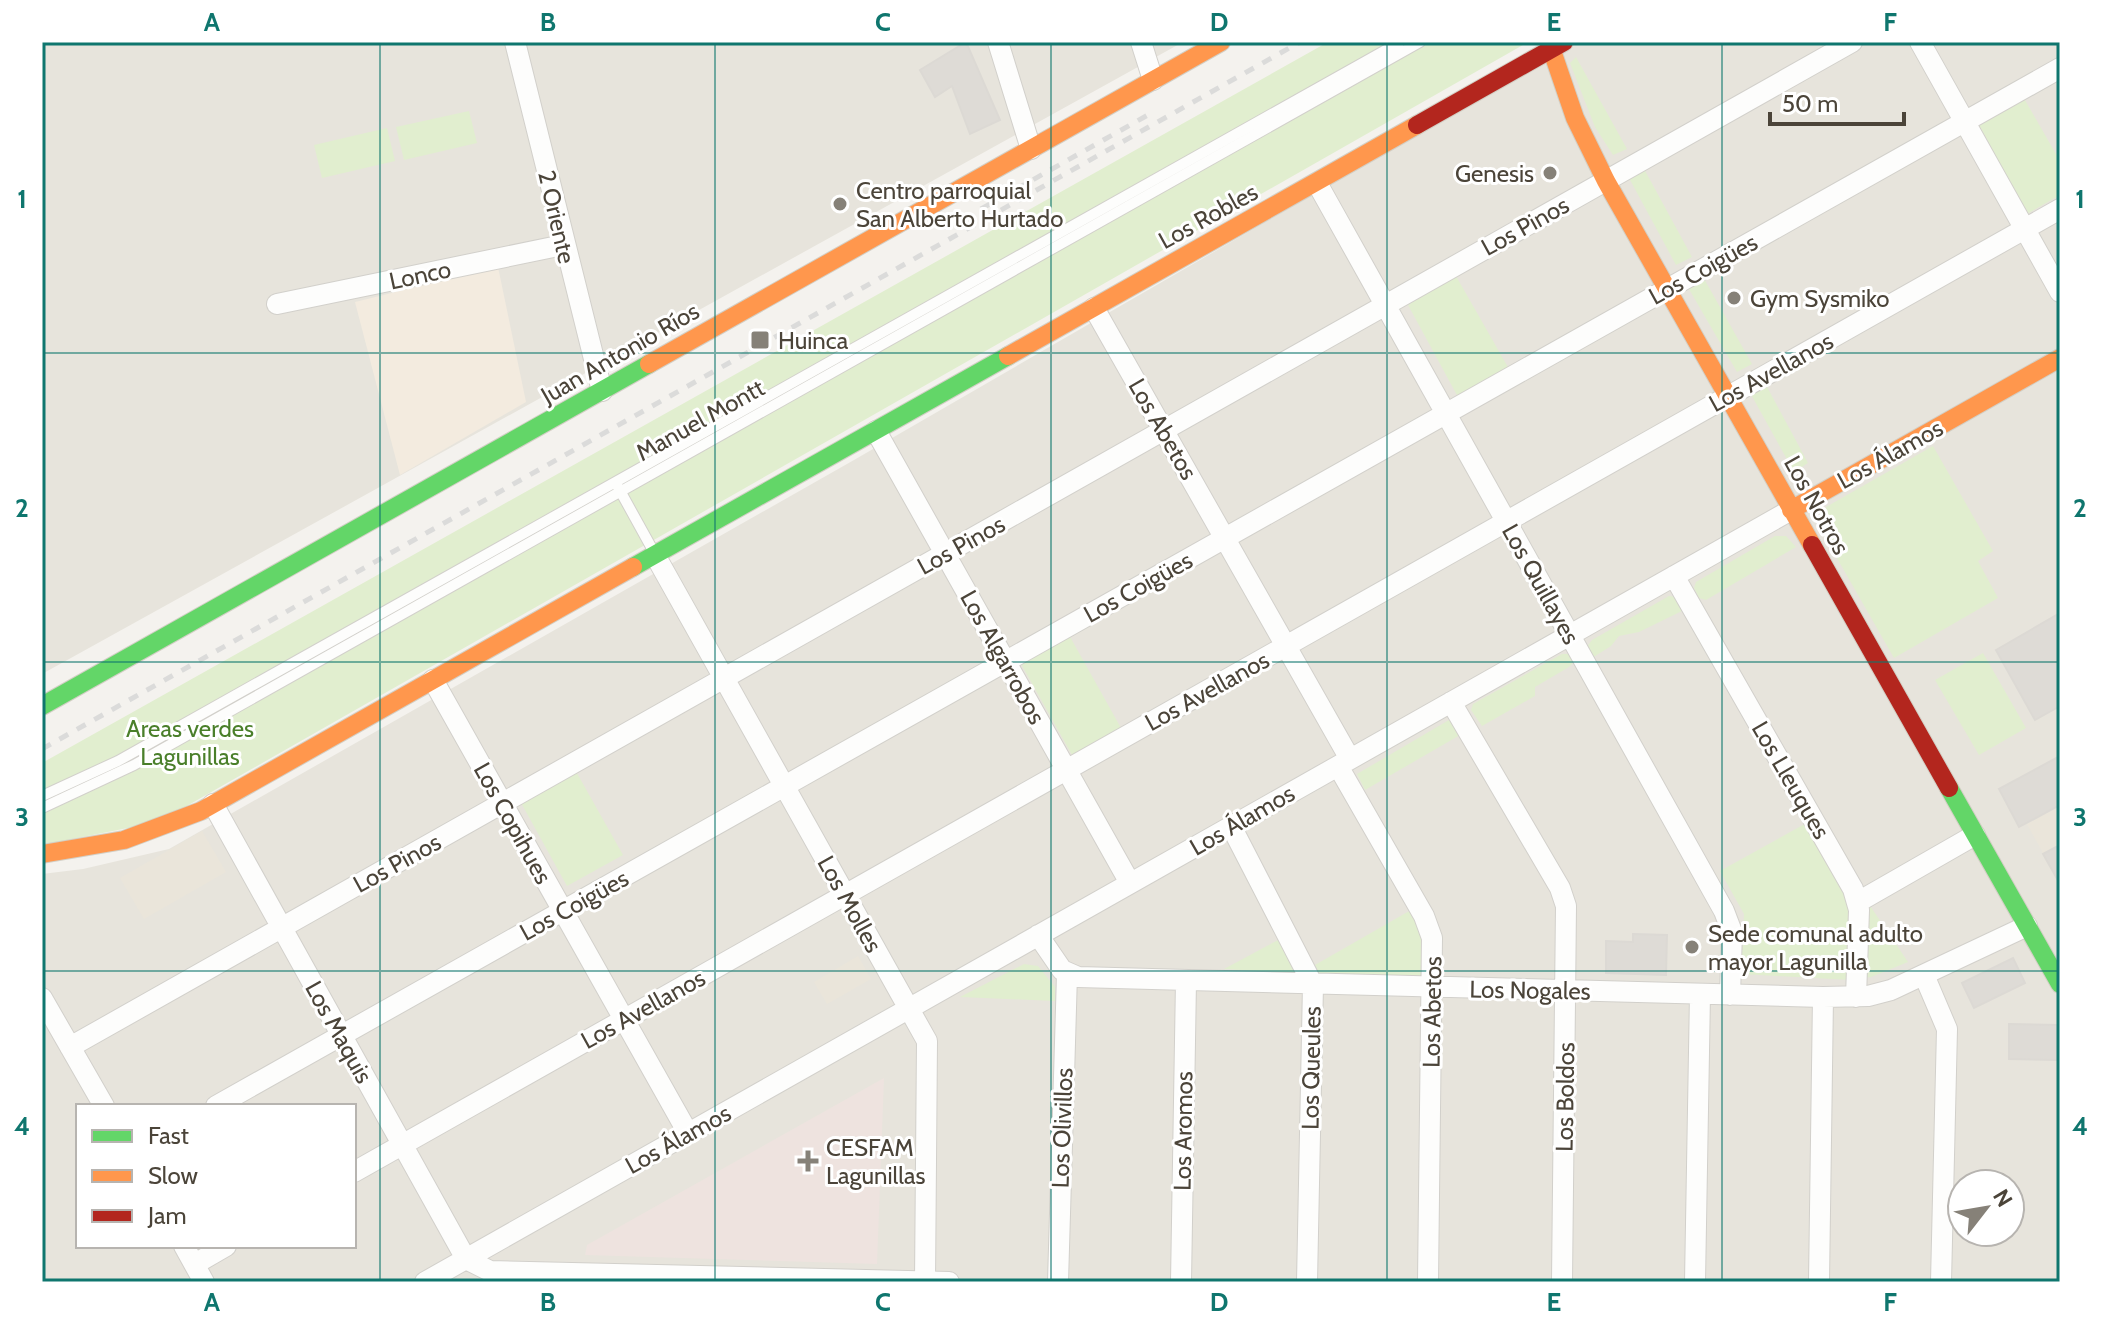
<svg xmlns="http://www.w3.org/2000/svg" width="2102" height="1324" font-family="Cabin,sans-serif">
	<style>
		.residential { fill: #e7e4dc; fill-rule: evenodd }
		.commercial { fill: #f3ebdf }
		.education { fill: #eae5da }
		.medical { fill: #eee3df }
		.green { fill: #e1eecf }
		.building { fill: #dedbd6; stroke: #dcd9d4; stroke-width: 2 }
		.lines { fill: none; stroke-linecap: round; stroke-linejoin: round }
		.lane-casing { stroke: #d2d0cb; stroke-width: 12 }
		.street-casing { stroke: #d2d0cb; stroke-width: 22 }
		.fast-casing { stroke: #d3cfc5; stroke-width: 20 }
		.slow-casing { stroke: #d3cfc5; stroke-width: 20 }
		.jam-casing { stroke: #d3cfc5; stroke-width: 20 }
		.lane { stroke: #fdfdfc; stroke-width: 10 }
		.street { stroke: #fdfdfc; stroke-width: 20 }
		.fast { stroke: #63d668; stroke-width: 18 }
		.slow { stroke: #ff974d; stroke-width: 18 }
		.jam { stroke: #b3261e; stroke-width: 18 }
		.rail { stroke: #dbdbda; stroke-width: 5; stroke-dasharray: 10 10; stroke-linecap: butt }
		.grid { fill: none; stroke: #0f766e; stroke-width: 2; stroke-opacity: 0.55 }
		.poi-dot { fill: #868178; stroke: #fff; stroke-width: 3 }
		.labels { text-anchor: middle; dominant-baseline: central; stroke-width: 6; stroke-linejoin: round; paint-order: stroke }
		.poi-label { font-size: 24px; fill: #4b4439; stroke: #fff; text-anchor: start }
		.street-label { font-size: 24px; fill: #4b4439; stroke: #fff }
		.park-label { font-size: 24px; fill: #4a7f2a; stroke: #fff }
		.neatline { fill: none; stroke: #0f766e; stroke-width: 3 }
		.grid-label { font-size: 26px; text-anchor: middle; font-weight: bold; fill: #0f766e }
	</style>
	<rect width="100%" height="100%" fill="#f4f2ee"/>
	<path class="residential" d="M42 42H1183L42 674Z
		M1577 42H2060V1282H42V874L83 869 169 849 854 460ZM78 1106H354V1246H78ZM1962 1184H2010V1232H1962Z"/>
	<path class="commercial" d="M498 267 526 402 400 475 355 302Z"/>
	<path class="education" d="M2060 806V884L2027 824Z
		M202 831 226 872 144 919 120 878Z
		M858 956 871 979 827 1004 814 982Z"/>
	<path class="medical" d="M884 1078 877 1264 585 1255 587 1245Z"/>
	<path class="green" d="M1328 42H1528L185 807 158 822 42 845V763Z
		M1576 57 1627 149 1613 155 1595 127 1570 63Z
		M2022 95 2060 161V195L2027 214 1978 123Z
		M469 111 477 143 404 160 396 127Z
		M387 128 395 161 322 178 314 145Z
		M1637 156 1692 257 1676 265 1622 165Z
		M1698 268 1752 364 1737 372 1682 277Z
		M1456 276 1509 369 1458 397 1408 305Z
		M1758 370 1808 463 1794 472 1743 380Z
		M1933 446 1993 551 1978 561 1998 598 1894 658 1817 523 1826 507Z
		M1775 536H1786L1796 547 1706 600 1699 598 1694 588 1696 582Z
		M1669 596 1677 597 1682 611 1639 632 1619 636 1611 646 1592 658 1586 648 1592 640Z
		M1069 635 1121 728 1072 755 1020 662Z
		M1983 653 2026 728 1979 755 1935 680Z
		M1562 654H1569L1573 663 1569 667 1535 687V696L1482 726 1471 710 1473 704Z
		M1449 720 1460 735 1365 790 1357 774Z
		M569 759 623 855 567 886 514 790Z
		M1812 820 1908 962 1871 977 1851 980 1741 974 1744 914 1720 871Z
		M1411 910 1422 930 1428 977 1320 975 1315 965Z
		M1278 940 1297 973 1224 969Z
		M1024 964 1038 966 1055 987V1001L960 997Z"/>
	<path class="building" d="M966 42 1000 120 970 134 952 86 935 97 920 70Z
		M2060 613V706L2035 720 1996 650Z
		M2060 756V805L2019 827 1999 789Z
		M2060 845V884L2043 854Z
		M1633 934 1667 935 1666 975 1606 973V941L1633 942Z
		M2013 958 2025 983 1974 1008 1962 983Z
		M2009 1024 2058 1025 2057 1060 2009 1059Z"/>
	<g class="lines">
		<defs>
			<path id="lane" d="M618 487 655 554
				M42 796 118 761 1400 42
				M42 808 134 765 1420 42"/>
			<path id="street" d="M515 42 602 391
				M998 42 1031 149
				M1141 42 1153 80
				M1920 42 2060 292
				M1317 183 1724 911 1732 932 1730 995
				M277 304 563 245
				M1094 308 1350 759
				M876 431 1130 883
				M655 555 927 1041 925 1282
				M1674 576 1853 889 1859 910 1856 997
				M433 680 688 1133
				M1451 702 1560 888 1566 906 1562 1282
				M1338 766 1424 916 1432 938 1428 1282
				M213 804 466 1259 490 1271 949 1282
				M1231 826 1313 985 1307 1282
				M1858 902 1975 835
				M1038 935 1062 970 1078 977 1823 997 1868 996 1891 990 2027 926
				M1924 975 1947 1029 1941 1282
				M42 998 104 1106
				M70 1047 1852 42
				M216 1106 2060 68
				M354 1172 2060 209
				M184 1246 204 1282
				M195 1264 226 1246
				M425 1282 1791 510
				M1058 1282 1067 974
				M1181 1282 1186 981
				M1695 1282 1700 994
				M1819 1282 1823 997"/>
			<path id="fast" d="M633 567 1008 356
				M42 706 649 364
				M1949 788 2060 984"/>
			<path id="slow" d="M1549 42 1575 118 1606 181 1812 545
				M1008 356 1417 125
				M649 364 1221 42
				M1791 510 2060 358
				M42 854 124 840 201 811 633 567"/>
			<path id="jam" d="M1417 125 1564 42
				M1812 545 1949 788"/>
		</defs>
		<use href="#lane" class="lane-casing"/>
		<use href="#street" class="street-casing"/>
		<use href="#fast" class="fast-casing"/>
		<use href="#slow" class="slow-casing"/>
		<use href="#jam" class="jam-casing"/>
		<use href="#lane" class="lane"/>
		<use href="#street" class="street"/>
		<use href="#fast" class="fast"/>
		<use href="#slow" class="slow"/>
		<use href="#jam" class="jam"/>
		<path class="rail" d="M981 209 1155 111
			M42 749 1300 42"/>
	</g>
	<path class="grid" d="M380 42V1282M715 42V1282M1051 42V1282M1387 42V1282M1722 42V1282M42 353H2060M42 662H2060M42 971H2060"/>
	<g class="poi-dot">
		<circle cx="1550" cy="173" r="8"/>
		<circle cx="840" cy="204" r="8"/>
		<circle cx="1734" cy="298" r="8"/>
		<rect x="750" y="330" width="20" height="20" rx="4"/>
		<circle cx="1692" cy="947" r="8"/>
		<path d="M804 1149h8v8h8v8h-8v8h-8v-8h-8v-8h8z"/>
	</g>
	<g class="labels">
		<g class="poi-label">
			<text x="1534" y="173" text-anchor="end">Genesis</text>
			<text x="856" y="190">Centro parroquial<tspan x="856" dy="28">San Alberto Hurtado</tspan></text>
			<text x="1750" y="298">Gym Sysmiko</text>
			<text x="778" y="340">Huinca</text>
			<text x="1708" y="933">Sede comunal adulto<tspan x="1708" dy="28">mayor Lagunilla</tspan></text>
			<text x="826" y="1147">CESFAM<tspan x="826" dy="28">Lagunillas</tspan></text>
		</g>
		<g class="street-label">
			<text transform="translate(1208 216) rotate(-29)">Los Robles</text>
			<text transform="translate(557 217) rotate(77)">2 Oriente</text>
			<text transform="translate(1525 226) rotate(-29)">Los Pinos</text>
			<text transform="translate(1703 269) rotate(-29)">Los Coigües</text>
			<text transform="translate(420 275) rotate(-12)">Lonco</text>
			<text transform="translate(620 353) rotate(-30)">Juan Antonio Ríos</text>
			<text transform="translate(1771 372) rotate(-29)">Los Avellanos</text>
			<text transform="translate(700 420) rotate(-29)">Manuel Montt</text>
			<text transform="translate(1163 429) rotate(60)">Los Abetos</text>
			<text transform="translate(1890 454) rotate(-29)">Los Álamos</text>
			<text transform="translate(1817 505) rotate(61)">Los Notros</text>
			<text transform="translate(961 545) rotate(-29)">Los Pinos</text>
			<text transform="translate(1541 584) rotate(61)">Los Quillayes</text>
			<text transform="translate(1138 587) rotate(-29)">Los Coigües</text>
			<text transform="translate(1003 657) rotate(61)">Los Algarrobos</text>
			<text transform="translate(1207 691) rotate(-29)">Los Avellanos</text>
			<text transform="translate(1791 780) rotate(60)">Los Lleuques</text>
			<text transform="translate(1242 820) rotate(-30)">Los Álamos</text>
			<text transform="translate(513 823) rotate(61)">Los Copihues</text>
			<text transform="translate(397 863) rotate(-29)">Los Pinos</text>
			<text transform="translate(850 904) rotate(61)">Los Molles</text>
			<text transform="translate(574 905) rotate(-29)">Los Coigües</text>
			<text transform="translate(1530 990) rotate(1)">Los Nogales</text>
			<text transform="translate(643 1009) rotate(-29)">Los Avellanos</text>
			<text transform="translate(1432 1012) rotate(-89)">Los Abetos</text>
			<text transform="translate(339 1032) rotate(61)">Los Maquis</text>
			<text transform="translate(1311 1068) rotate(-89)">Los Queules</text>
			<text transform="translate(1565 1097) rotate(-89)">Los Boldos</text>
			<text transform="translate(1062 1128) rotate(-88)">Los Olivillos</text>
			<text transform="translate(1183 1131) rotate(-89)">Los Aromos</text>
			<text transform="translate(678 1139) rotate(-29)">Los Álamos</text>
		</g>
		<g class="park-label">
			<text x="190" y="728">Areas verdes<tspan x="190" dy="28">Lagunillas</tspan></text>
		</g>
	</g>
	<rect width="2102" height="1324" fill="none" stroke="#ffffff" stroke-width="88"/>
	<rect x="76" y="1104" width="280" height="144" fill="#ffffff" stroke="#b7b4b0" stroke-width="2"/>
	<rect x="92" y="1130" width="40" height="12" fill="#63d668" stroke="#b7b4b0" stroke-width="2"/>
	<text x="148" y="1144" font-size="24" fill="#4b4439">Fast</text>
	<rect x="92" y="1170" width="40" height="12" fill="#ff974d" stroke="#b7b4b0" stroke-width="2"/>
	<text x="148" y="1184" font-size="24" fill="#4b4439">Slow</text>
	<rect x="92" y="1210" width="40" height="12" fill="#b3261e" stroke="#b7b4b0" stroke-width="2"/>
	<text x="148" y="1224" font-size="24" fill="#4b4439">Jam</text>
	<g transform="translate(1986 1208) rotate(59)"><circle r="38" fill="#ffffff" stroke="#b7b4b0" stroke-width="2"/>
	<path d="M0-6L14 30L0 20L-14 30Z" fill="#868178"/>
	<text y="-12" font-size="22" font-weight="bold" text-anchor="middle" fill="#4b4439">N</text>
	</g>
	<path d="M1770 112v12h134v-12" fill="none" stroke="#4b4439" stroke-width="4"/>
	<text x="1782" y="112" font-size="24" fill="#4b4439" stroke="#ffffff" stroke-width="6" paint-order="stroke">50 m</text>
	<rect x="44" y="44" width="2014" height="1236" class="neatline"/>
	<g class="grid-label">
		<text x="212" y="31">A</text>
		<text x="548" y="31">B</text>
		<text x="883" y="31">C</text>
		<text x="1219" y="31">D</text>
		<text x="1554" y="31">E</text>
		<text x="1890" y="31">F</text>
		<text x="22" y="208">1</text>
		<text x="2080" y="208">1</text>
		<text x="22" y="517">2</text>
		<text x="2080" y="517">2</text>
		<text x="22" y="826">3</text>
		<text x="2080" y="826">3</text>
		<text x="22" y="1135">4</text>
		<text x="2080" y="1135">4</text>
		<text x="212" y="1311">A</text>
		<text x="548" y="1311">B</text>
		<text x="883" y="1311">C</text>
		<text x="1219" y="1311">D</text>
		<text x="1554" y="1311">E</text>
		<text x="1890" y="1311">F</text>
	</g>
</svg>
